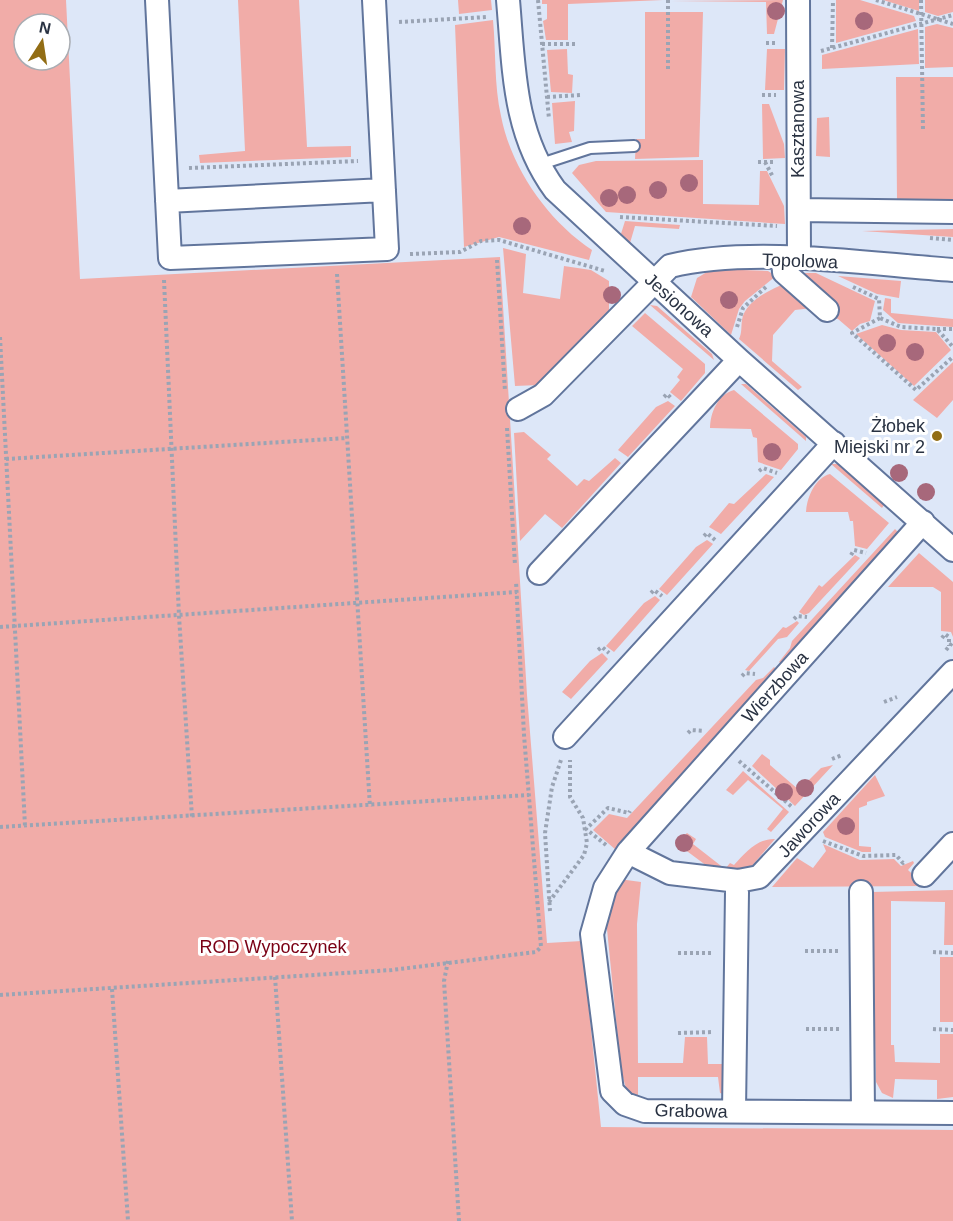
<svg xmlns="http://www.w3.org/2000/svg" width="953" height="1221" font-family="Helvetica,sans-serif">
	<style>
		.green { fill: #f1aca8; fill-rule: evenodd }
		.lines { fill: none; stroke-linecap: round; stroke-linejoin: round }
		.lane-casing { stroke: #61759c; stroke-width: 14 }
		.street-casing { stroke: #61759c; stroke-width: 26 }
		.path { stroke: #9aa4b4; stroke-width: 4; stroke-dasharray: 3 3; stroke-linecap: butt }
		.lane { stroke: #fff; stroke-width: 10 }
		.street { stroke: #fff; stroke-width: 22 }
		.tree { fill: #a7687b }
		.poi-dot { fill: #926d14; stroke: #fff; stroke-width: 2 }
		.labels { text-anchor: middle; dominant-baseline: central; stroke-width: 6; stroke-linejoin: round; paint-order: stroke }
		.street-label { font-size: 18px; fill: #293242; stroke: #fff }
		.poi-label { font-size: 18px; fill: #293242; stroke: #fff; text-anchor: end }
		.park-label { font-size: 18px; fill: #7a0115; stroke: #fff }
	</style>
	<rect width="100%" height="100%" fill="#dde7f8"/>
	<path class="green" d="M0 0H66L80 279 500 257 527 695 547 943 582 941 601 1127 953 1130V1221H0ZM24 24H60V60H24Z
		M238 0H299L307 147 351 146V157L200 163 199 155 245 151Z
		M458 0H491L492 10 459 14Z
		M542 0H663L568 4V40H546L543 21 547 19V4H542Z
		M783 0 774 34H767L766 2 671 1Z
		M836 0H860L914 16 916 21 836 43Z
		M883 0H919V11Z
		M925 0H953V12L938 16 925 12Z
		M645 12H703L699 157 635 159 636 139H645Z
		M493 20C496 51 494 85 501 116 511 168 548 221 592 250L589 260 499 237 464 247 455 25Z
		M937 24 953 28V67L925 68V27Z
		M918 29 919 64 822 69V55Z
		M567 49 568 74 573 75 572 93 551 92 547 50Z
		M767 49H785L784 90H765Z
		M896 77H953V201L897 200Z
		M575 101 574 131 569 132 572 142 555 144 552 103Z
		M762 104H769L784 144 785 158 763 159Z
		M829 117 830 157 816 156 817 118Z
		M703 160V204L759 205 760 171H767L784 206 785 224 606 212 572 173 579 165 596 161Z
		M625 221 680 225 679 229 635 226 630 243 620 237Z
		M953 229V237L862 231Z
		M503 248 526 254 523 293 560 299 564 266 591 270 609 281V310L539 385 515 386Z
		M712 269 768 271 776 276 745 301 739 309 731 335 691 297 697 278Z
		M804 273H816L875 301 870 321 860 324 852 331 838 319 825 315 807 284Z
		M838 276 901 281 899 298 877 294Z
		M786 283 812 308 795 310 773 335 772 361 802 387 798 390 739 339C742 333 741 327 742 320 745 301 770 290 786 283Z
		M885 298 891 299V313L953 319V327L898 323 883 310Z
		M650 305 657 306 712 354 714 360Z
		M645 313 705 364V373L681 401 670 392 680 380 677 377 683 369 632 326Z
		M882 325 901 330 936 332 951 350 914 386 856 334Z
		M953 362V400L937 418 913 400Z
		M741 384H746L806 437V441Z
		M734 390 798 444V449L781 470 758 462 757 438 753 437 751 429 710 428C710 413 718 394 734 390Z
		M668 401 675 406 628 457 618 450 656 407Z
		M524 432 551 455 547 459 577 486 584 479 589 481 615 458 621 463 562 528 545 514 520 541 514 433Z
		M831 464H838L884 505 882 508Z
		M766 474 774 477 721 534 709 527 729 503 734 504Z
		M830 474 889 523 867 549 855 546 853 521H850L848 512H806C807 497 815 478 830 474Z
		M895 529 901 535 783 665 779 662 790 648 792 641Z
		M707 540 713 544 667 595 659 589 696 547Z
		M919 553 953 582V637L951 632 941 631V592L933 587H888Z
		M855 555 860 558 809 613 804 615 799 612 819 585 822 587Z
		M655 596 660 600 614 652 606 646 644 603Z
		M797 621 799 623 787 637 778 639 749 671 745 670 783 627 786 628Z
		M602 653 608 659 571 699 562 692 590 661Z
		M774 667 777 670 616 850 593 830 609 814 627 818 756 680 763 678Z
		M762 754 770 760V765L799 790 821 768 833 765 795 806 752 766Z
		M743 771 789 812 771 832 767 829 783 809 748 780 733 795 726 790Z
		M875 775 885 796 867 802V805L859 808V846L871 847V852H862L825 837 823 832Z
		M687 833 696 839 693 844 725 869 730 863 734 865C745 853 758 838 775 839L745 874 711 869 676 843Z
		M823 844 860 860 894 859 901 866 913 861 914 863 908 870 925 886 772 887 797 858 813 868 826 851Z
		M619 879 641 882 637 924 638 1063H683L685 1037H707L708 1064H727V1089L723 1094 720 1093 718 1077H638V1098L627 1092 621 1070 606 919Z
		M953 890V945H944L945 902 891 901V1045H894L895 1062 940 1063V1034H953V1097L937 1099V1080L895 1079 893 1098 882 1093 876 1082 872 892Z
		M940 957H953V1022H940Z"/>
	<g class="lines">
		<defs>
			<path id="lane" d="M538 165 590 148 634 146"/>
			<path id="street" d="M157 0 170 258 387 249 374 0
				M508 0C514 68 513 133 555 190L739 360 953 550
				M798 0 799 259
				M167 201 384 190
				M799 210 953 212
				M783 259 784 272 827 310
				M518 409 543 395 670 266C753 246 867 264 953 270
				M923 522 628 852 605 888 592 934 612 1091 625 1104 645 1111 953 1113
				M539 573 739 360
				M565 737 834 443
				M628 852 670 873 738 881 759 877 953 672
				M924 875 953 844
				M861 892 863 1112
				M734 1111 737 892"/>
		</defs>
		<use href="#lane" class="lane-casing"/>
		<use href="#street" class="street-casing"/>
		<path class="path" d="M538 0 549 119
			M876 0 953 24
			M921 0 923 130
			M399 22 487 17
			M766 43H777
			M542 44H577
			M832 48 833 0
			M821 51 953 15
			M668 69V0
			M762 95H776
			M547 97 581 95
			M758 162H776
			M765 162 773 177
			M189 168 358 161
			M620 217 777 226
			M930 238 953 240
			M410 254 460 252 481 241 499 240 605 271
			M497 260 505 391
			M337 274 370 807
			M164 280 179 616 192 817
			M853 287 879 299 880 318 901 327 937 329 953 347
			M880 318 852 333 916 390 953 357
			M737 327 743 308 767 286
			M937 329H953
			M0 337 25 826
			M664 397 667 394 672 399
			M507 428 515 565
			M6 459 347 438
			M759 471 763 468 777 473
			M704 536 707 533 715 540
			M851 555 854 550 866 553
			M651 593 654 590 662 596
			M794 619 797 616 807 617
			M0 627 517 592
			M942 638 945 634 949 637V646
			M598 650 602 647 609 653
			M946 650 953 642
			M742 676 745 673 755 674
			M884 702 897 697
			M688 733 691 730 704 731
			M832 759 842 755
			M739 761 792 807
			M0 827 529 795
			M823 841 863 856 896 855 903 863 905 861
			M606 845 586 829 608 808 629 813 630 811
			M549 902 584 855 587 843 583 818 570 797V760
			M550 911 545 833 552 787 561 760
			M805 951H840
			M933 952 953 953
			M678 953H714
			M448 961 444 981 459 1221
			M275 977 292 1221
			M112 989 128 1221
			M0 995 392 970 536 952 541 947 524 735 516 581
			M806 1029H841
			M933 1029 953 1030
			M678 1033 713 1032"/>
		<use href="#lane" class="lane"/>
		<use href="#street" class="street"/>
	</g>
	<g class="tree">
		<circle cx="776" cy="11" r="9"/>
		<circle cx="864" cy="21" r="9"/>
		<circle cx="689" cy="183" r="9"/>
		<circle cx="658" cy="190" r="9"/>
		<circle cx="627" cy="195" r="9"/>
		<circle cx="609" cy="198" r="9"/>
		<circle cx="522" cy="226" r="9"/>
		<circle cx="612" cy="295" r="9"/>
		<circle cx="729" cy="300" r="9"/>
		<circle cx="887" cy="343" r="9"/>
		<circle cx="915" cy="352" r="9"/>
		<circle cx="772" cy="452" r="9"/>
		<circle cx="899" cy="473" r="9"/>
		<circle cx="926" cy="492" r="9"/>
		<circle cx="805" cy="788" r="9"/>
		<circle cx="784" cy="792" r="9"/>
		<circle cx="846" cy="826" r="9"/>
		<circle cx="684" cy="843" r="9"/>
	</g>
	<circle class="poi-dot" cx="937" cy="436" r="6"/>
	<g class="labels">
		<g class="street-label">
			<text transform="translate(798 129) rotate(-90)">Kasztanowa</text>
			<text transform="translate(800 261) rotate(2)">Topolowa</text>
			<text transform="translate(679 305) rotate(42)">Jesionowa</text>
			<text transform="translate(775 687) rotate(-48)">Wierzbowa</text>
			<text transform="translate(809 825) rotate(-47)">Jaworowa</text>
			<text transform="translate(691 1111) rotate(1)">Grabowa</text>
		</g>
		<g class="poi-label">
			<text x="925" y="426">Żłobek<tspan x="925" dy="21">Miejski nr 2</tspan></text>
		</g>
		<g class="park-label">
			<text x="273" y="947">ROD Wypoczynek</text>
		</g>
	</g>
	<g transform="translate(42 42) rotate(12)"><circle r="28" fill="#ffffff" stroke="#a9adb3" stroke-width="1.5"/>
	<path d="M0-4.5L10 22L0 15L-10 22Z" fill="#926d14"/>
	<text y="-9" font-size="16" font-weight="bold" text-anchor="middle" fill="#293242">N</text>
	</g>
</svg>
